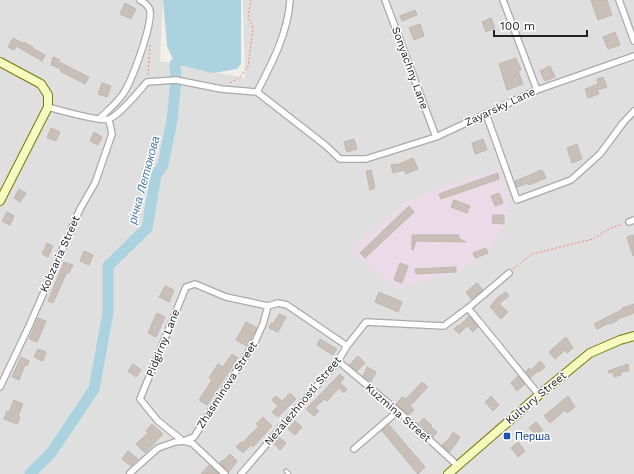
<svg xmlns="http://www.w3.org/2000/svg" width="634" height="474" font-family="'Work Sans',sans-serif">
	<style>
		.residential { fill: #e0dfdf }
		.industrial { fill: #ebdbe8 }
		.water { fill: #aad3df }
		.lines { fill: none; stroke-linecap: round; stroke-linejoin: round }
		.river { stroke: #aad3df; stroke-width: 11 }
		.building { fill: #c7bfb8; stroke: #c4b6ab }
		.lane-casing { stroke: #a9a9a9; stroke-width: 5 }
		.street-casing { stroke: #a9a9a9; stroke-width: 8 }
		.secondary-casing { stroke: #707d05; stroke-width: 10 }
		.path { stroke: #fa8072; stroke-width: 1; stroke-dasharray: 2 2; stroke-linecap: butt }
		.lane { stroke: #fff; stroke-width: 3 }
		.street { stroke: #fff; stroke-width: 5.5 }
		.secondary { stroke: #f7fabf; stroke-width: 8 }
		.transit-dot { fill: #1a4fb4; stroke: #fff; stroke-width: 1.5 }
		.labels { text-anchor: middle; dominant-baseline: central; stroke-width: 3; stroke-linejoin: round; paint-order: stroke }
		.street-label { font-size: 11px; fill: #222; stroke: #fff }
		.transit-label { font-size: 11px; fill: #164399; stroke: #fff; text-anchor: start }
		.water-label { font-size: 12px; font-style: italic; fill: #4a7aab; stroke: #fff }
	</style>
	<rect width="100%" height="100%" fill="#f2efe9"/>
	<path class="residential" d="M0 0H163L160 61 245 78 243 0H634V474H0Z"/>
	<path class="industrial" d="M498 169 509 196 508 218 492 247 458 272 397 289 365 265 350 249 405 203 441 187Z"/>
	<path class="water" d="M163 0H241V64L237 69 213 73 175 64 167 46Z"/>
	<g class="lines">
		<path class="river" d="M30 474 51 453 94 389 108 313V266L147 228 156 175 163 165 172 120 176 80 175 64"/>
	</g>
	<path class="building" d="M591 0H607L612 15 598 20Z
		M125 3 136 9 131 19 120 14Z
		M415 10 417 15 402 21 400 16Z
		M491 18 495 28 486 32 482 22Z
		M420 24 424 36 414 40 409 28Z
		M615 32 620 45 608 49 603 37Z
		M13 38 24 44V42L33 47 32 48 45 55 42 61 16 46 14 50 8 47Z
		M53 57 60 60 59 62 89 77 85 84 60 71 61 69 51 65Z
		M516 58 521 70 518 71 523 84 507 90 499 64Z
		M550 66 555 77 545 81 540 71Z
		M603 77 607 87 597 90 599 94 588 98 585 89 598 84 597 79Z
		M102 83 111 86 107 97 98 94Z
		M51 128 60 132 56 141 47 138Z
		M94 132 102 137 98 145 90 141Z
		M354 139 357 149 347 152 344 142Z
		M483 139 487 150 475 154 472 143Z
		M577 144 582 159 572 163 567 148Z
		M413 158 418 169 406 174 404 170 393 173 391 165 397 164V165Z
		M371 170 375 188 370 190 366 171Z
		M542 170 546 178 529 185 528 183 517 187 515 181Z
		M498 173 499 179 441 199 439 194Z
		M19 189 26 193 20 202 14 198Z
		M499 193 503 203 495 206 491 196Z
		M454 200 470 206 467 213 451 207Z
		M409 206 414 212 365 258 360 253Z
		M7 212 14 216 10 225 2 221Z
		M493 215H504V224L492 223Z
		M412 235H459L458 238 466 242 416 241 413 250H412Z
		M633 235 634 239V255L633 256 627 237Z
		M47 243 53 246 48 257 42 254Z
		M486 248 488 253 475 258 473 253Z
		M84 251 93 255 89 265 80 261Z
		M64 262 73 265 69 273 67 272 53 303 48 301Z
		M400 263 408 266 402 283 394 280Z
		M456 267V272L416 274 415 269Z
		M477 283 483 290 471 299 466 292Z
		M165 286 174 290 169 302 159 297Z
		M379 292 402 302 398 312 375 302Z
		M506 292 509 296 499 304 508 312 501 319 490 307 497 298Z
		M634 304V313L618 319V320L610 324 609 323 597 329 594 324 623 309 622 308Z
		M157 313 165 317 156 337 148 333Z
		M279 314 286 317 278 332 269 328 271 323 273 324Z
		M469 316 478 327 473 332 467 326 459 334 454 329 458 325 459 326Z
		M38 318 46 321 37 342 29 339Z
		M246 322 257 328 247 346 236 340Z
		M566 337 573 348 567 353 565 350 555 359 549 352Z
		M320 339 337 349 333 355 317 345Z
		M38 349 46 352 43 361 34 357Z
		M232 354 238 358 207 405 199 400 212 380 209 378 218 364 223 367Z
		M358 356 365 363 357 371 349 365Z
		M21 357 29 361 27 366 25 365 19 380 12 377Z
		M540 361 545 367 539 372 538 371 530 378 526 372 529 368 531 370Z
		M133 364 141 370 136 377 128 371Z
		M628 364 629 371 620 372 621 375 614 377 613 372 609 373 608 371Z
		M367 367 376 372 371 382 363 376Z
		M340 374 344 378 340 383 347 389 344 393 339 388 327 401 324 399 315 408 319 411 314 416 306 409Z
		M518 376 525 384 517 391 511 383Z
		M422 382 428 387 410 406 414 410 409 415 396 404 402 397 406 399Z
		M290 393 296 399 278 417 272 412 278 406 272 400 276 396 282 401Z
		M491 396 499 405 493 411 485 402Z
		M568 396 575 407 567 413 565 410 550 423 544 416Z
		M14 400 23 404 18 416 20 417 17 424 4 419 7 411 9 412Z
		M263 417 272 426 253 447 251 445 243 453 236 447 241 442 242 443 259 426 256 424Z
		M424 418 432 426 431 427 437 432 433 437 419 423Z
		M295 421 302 427 295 435 288 429Z
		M536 422 543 430 536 436 529 428Z
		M152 424 163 434 145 453 136 444 148 433 146 431Z
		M389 425 425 467 418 474 382 431Z
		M453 432 460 437 455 445 449 452 442 445 449 439Z
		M279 437 286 443 280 450 273 443Z
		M518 442 525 451 518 457 511 448Z
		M128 451 138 459 131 466 122 459Z
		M230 454 237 461 229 472 220 463 222 460 223 461Z
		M209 465 214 469 219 474H201Z"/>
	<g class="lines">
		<defs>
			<path id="lane" d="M286 471 289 474"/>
			<path id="street" d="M385 0 436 137
				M503 0 537 90
				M619 0 634 41
				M257 92 325 145 340 159H366L436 137 537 90 634 56
				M48 107C59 110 101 122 109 119 120 115 139 91 147 82L176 80 221 89 257 92C272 63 288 33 290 0
				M486 114 517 200 571 180 600 154 623 123 634 111
				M99 119C107 111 116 104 123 94 132 81 152 26 150 11 149 6 145 3 140 0
				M629 222 634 220
				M468 308 539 395
				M338 361 398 411 457 465
				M0 387 30 324 80 209 95 183 112 134 109 120
				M354 449 398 411
				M130 473 158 448 175 442 183 441 194 437 255 342 263 324 268 306
				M225 474 192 443 183 441 158 421 140 399 186 287 195 284 226 297 268 306 278 303 287 305 347 346
				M241 474 338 361 347 346 366 322 444 326 468 308 509 273"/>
			<path id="secondary" d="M0 62 41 84 48 95V107L0 201
				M448 474 539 395 590 353 620 340 634 336"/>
		</defs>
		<use href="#lane" class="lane-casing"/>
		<use href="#street" class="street-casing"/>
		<use href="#secondary" class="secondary-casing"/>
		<path class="path" d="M148 75 150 44
			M230 83 239 78 248 67 253 28 248 17 251 0
			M513 269 532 254 593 239 609 229 622 224"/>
		<use href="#lane" class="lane"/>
		<use href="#street" class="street"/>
		<use href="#secondary" class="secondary"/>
	</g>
	<rect class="transit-dot" x="503" y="432" width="8" height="8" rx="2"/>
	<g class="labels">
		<g class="street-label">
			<text transform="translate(410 68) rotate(70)">Sonyachny Lane</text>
			<text transform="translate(500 107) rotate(-25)">Zayarsky Lane</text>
			<text transform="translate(60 254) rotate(-66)">Kobzaria Street</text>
			<text transform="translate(163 343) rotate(-68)">Pidgirny Lane</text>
			<text transform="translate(227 385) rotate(-57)">Zhasminova Street</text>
			<text transform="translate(536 398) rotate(-40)">Kultury Street</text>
			<text transform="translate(303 401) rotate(-50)">Nezalezhnosti Street</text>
			<text transform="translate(398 413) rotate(41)">Kuzmina Street</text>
		</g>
		<g class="transit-label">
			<text x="515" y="436">Перша</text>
		</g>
		<g class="water-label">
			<text transform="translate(144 180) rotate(-75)">річка Летюкова</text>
		</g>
	</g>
	<path d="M494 30v6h93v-6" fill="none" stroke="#222222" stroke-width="2"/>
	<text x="500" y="30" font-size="12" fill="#222222" stroke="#ffffff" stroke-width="3" paint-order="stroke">100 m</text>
</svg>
